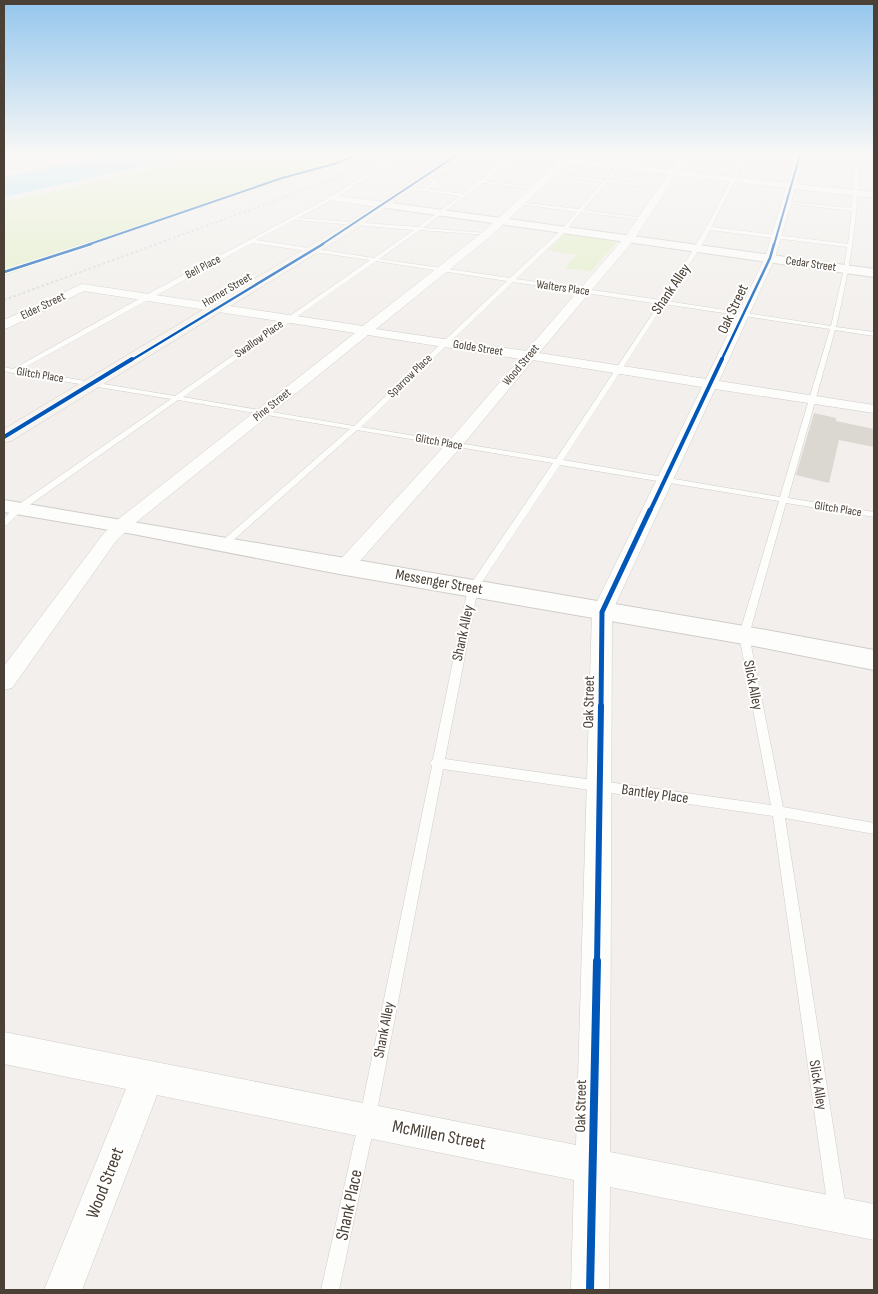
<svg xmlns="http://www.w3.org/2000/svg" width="878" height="1294" font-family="'Sofia Sans Condensed',sans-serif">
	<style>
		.green { fill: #e3eec9 }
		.water { fill: #b7e2f4 }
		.building { fill: #dbd7d1 }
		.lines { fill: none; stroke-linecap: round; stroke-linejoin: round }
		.service-casing { stroke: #d0cdc9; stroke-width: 1 }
		.minor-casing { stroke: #d0cdc9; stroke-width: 1 }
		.tertiary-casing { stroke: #d0cdc9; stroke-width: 2 }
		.secondary-casing { stroke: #d4cec3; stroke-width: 1 }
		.primary-casing { stroke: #d6cab7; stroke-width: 1 }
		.service { fill: #fdfdfc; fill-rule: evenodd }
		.minor { fill: #fdfdfc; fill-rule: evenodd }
		.tertiary { fill: #fdfdfc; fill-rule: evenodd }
		.secondary { fill: #f7f4ef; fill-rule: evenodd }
		.primary { fill: #f1ece4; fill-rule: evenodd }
		.rail { stroke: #dadad9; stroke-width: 2; stroke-dasharray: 2.5 2.5; stroke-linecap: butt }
		.cycleway-far5-casing { stroke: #fff; stroke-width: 3 }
		.cycleway-far4-casing { stroke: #fff; stroke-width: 4.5 }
		.cycleway-far3-casing { stroke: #fff; stroke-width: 6 }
		.cycleway-far2-casing { stroke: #fff; stroke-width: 8 }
		.cycleway-far1-casing { stroke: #fff; stroke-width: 9 }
		.cycleway-casing { stroke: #fff; stroke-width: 11 }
		.cycleway-far5 { stroke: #0057b8; stroke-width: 2 }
		.cycleway-far4 { stroke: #0057b8; stroke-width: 2.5 }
		.cycleway-far3 { stroke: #0057b8; stroke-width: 4 }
		.cycleway-far2 { stroke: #0057b8; stroke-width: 5 }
		.cycleway-far1 { stroke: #0057b8; stroke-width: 6 }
		.cycleway { stroke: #0057b8; stroke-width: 8 }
		.labels { text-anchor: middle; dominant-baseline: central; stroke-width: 4; stroke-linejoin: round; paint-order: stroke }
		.far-street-label { font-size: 12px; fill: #4a4035; stroke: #fff }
		.street-label { font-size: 15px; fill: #4a4035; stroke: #fff }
		.near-street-label { font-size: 18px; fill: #4a4035; stroke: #fff }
	</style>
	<rect width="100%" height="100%" fill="#f2efec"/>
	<path class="green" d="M213 155H362C321 172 277 182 235 196 157 221 80 249 4 276V202Z
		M565 233 618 241 591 271 565 268 576 255 548 250Z"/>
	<path class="water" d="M108 155H194L4 197V177Z"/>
	<path class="building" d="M814 413 836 418V421L874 429V447L839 440 829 483 796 475Z"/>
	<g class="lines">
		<defs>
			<path id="service" d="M397 155H402L334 199 298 218 418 227 460 196 409 189 408 187 423 189 433 182 428 181 429 179 439 181 428 189 463 194 478 182 426 175 428 174 480 180 512 155H517L485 181 535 187 536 189 482 183 423 228 487 233 489 235 420 230 379 259 510 278 562 229 577 212 520 204 518 202 579 209 603 182 551 175 550 173 605 180 626 155H630L609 180 663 187 664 189 607 182 583 210 642 218 644 220 581 212 566 231 516 279 661 300C691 254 721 207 741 155H745L736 179 711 227 848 244 852 211 785 203 787 202 852 208 854 170 860 166 863 167 858 170C858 224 848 275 836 327L874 332V336L835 330 788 498 874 512V517L786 503 749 635 783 807 874 823V834L785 818 846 1209 843 1215 837 1218 831 1215 828 1209 773 816 443 769 375 1121 339 1290H321L359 1121 432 766 430 763 433 759 468 588 553 463 357 430 228 545 225 546 221 543 222 541 350 429 178 400 21 511 7 525 4 526V518L15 507 171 399 13 373 4 371V367L13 369 144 296 330 197ZM294 220H295L414 230 374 258 256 240ZM710 230 847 247 844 269 831 326 666 301 700 248ZM252 243 370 260 175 396 20 370ZM376 261 507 281 354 426 183 397ZM513 282 659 304 556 459 361 427ZM664 304 830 329 780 497 563 460ZM560 465 779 501 739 635 771 805 445 759 478 588Z"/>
			<path id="minor" d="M513 155 563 158 566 155H575L572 159 671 170 681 155H689L679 171 788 183 796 155H804L796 184 874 192V198L795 189 775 258 719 381 874 405V413L715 389 612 612 610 1152 874 1204V1240L610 1187 609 1290H571L574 1180 157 1095 82 1290H44L126 1089 4 1064V1032L576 1145 592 612 702 387 533 360 461 447 352 570 345 572 338 570 335 566 338 562 449 441 520 359 368 335 128 529 116 541 12 688 4 690V666L104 533 116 521 355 333 84 291 8 328 4 329V320L82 284 363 326 483 232 559 162 517 157ZM567 163 668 174 625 237 526 351 376 329 491 236ZM676 175 786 188 765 258 706 379 539 353 633 241Z
				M332 195 384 202 389 205 384 208 329 200 327 198Z"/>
			<path id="tertiary" d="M384 202 874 269V277L380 207 378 205 380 203Z
				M4 500 744 626 874 650V670L744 644 334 573 133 534 4 512Z"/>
			<path id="secondary" d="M450 155H462L359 227 11 441 4 443V429L351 221Z"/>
			<path id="primary" d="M45 155H66L61 158 4 170V164Z
				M830 155H844L874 169V176Z"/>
		</defs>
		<use href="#service" class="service-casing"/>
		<use href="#minor" class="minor-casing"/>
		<use href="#tertiary" class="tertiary-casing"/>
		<use href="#secondary" class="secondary-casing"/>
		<use href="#primary" class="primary-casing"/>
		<use href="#service" class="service"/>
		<use href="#minor" class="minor"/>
		<use href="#tertiary" class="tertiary"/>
		<use href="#secondary" class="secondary"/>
		<use href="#primary" class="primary"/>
		<path class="rail" d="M4 300 334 179 387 155"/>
		<defs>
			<path id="cycleway-far5" d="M87 245 282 178 334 164 357 155
				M321 245 457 155
				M774 245 800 155"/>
			<path id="cycleway-far4" d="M4 272 91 244
				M130 361 323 244
				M721 361 770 258 774 244"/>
			<path id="cycleway-far3" d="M4 437 132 359
				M650 511 722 359"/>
			<path id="cycleway-far2" d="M601 707 602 612 650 510"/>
			<path id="cycleway-far1" d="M597 963 601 706"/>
			<path id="cycleway" d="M590 1290 597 961"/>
		</defs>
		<use href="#cycleway-far5" class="cycleway-far5-casing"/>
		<use href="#cycleway-far4" class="cycleway-far4-casing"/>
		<use href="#cycleway-far3" class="cycleway-far3-casing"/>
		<use href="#cycleway-far2" class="cycleway-far2-casing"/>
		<use href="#cycleway-far1" class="cycleway-far1-casing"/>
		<use href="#cycleway" class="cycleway-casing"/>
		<use href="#cycleway-far5" class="cycleway-far5"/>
		<use href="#cycleway-far4" class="cycleway-far4"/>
		<use href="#cycleway-far3" class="cycleway-far3"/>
		<use href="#cycleway-far2" class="cycleway-far2"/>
		<use href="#cycleway-far1" class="cycleway-far1"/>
		<use href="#cycleway" class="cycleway"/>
	</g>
	<linearGradient id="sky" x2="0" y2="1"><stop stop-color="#94c6ed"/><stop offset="0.46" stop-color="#f9f8f6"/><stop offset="1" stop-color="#f9f8f6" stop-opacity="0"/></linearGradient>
	<rect width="878" height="336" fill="url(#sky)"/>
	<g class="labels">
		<g class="far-street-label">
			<text transform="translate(811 264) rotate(8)">Cedar Street</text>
			<text transform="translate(203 267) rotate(-28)">Bell Place</text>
			<text transform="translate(563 288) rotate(8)">Walters Place</text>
			<text transform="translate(227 290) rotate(-31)">Horner Street</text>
			<text transform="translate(43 306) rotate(-26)">Elder Street</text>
			<text transform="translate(259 339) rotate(-35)">Swallow Place</text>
			<text transform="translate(478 348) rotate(9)">Golde Street</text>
			<text transform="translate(521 365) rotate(-50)">Wood Street</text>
			<text transform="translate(40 375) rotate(9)">Glitch Place</text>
			<text transform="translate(410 376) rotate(-44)">Sparrow Place</text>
			<text transform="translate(272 405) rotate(-39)">Pine Street</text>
			<text transform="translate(439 442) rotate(10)">Glitch Place</text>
			<text transform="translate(838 509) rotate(9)">Glitch Place</text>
		</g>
		<g class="street-label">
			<text transform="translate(671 289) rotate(-56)">Shank Alley</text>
			<text transform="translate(733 309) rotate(-65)">Oak Street</text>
			<text transform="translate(439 582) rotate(10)">Messenger Street</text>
			<text transform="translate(463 633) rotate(-78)">Shank Alley</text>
			<text transform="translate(753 685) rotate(79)">Slick Alley</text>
			<text transform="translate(589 702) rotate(-89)">Oak Street</text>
			<text transform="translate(655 794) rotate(8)">Bantley Place</text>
			<text transform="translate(384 1030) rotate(-79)">Shank Alley</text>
			<text transform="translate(818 1085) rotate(81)">Slick Alley</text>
			<text transform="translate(581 1106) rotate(-89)">Oak Street</text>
		</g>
		<g class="near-street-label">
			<text transform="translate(439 1135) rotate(11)">McMillen Street</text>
			<text transform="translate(105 1183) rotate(-69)">Wood Street</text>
			<text transform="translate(349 1205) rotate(-78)">Shank Place</text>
		</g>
	</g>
	<rect width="878" height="1294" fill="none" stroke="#4a4035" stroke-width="10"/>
</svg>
